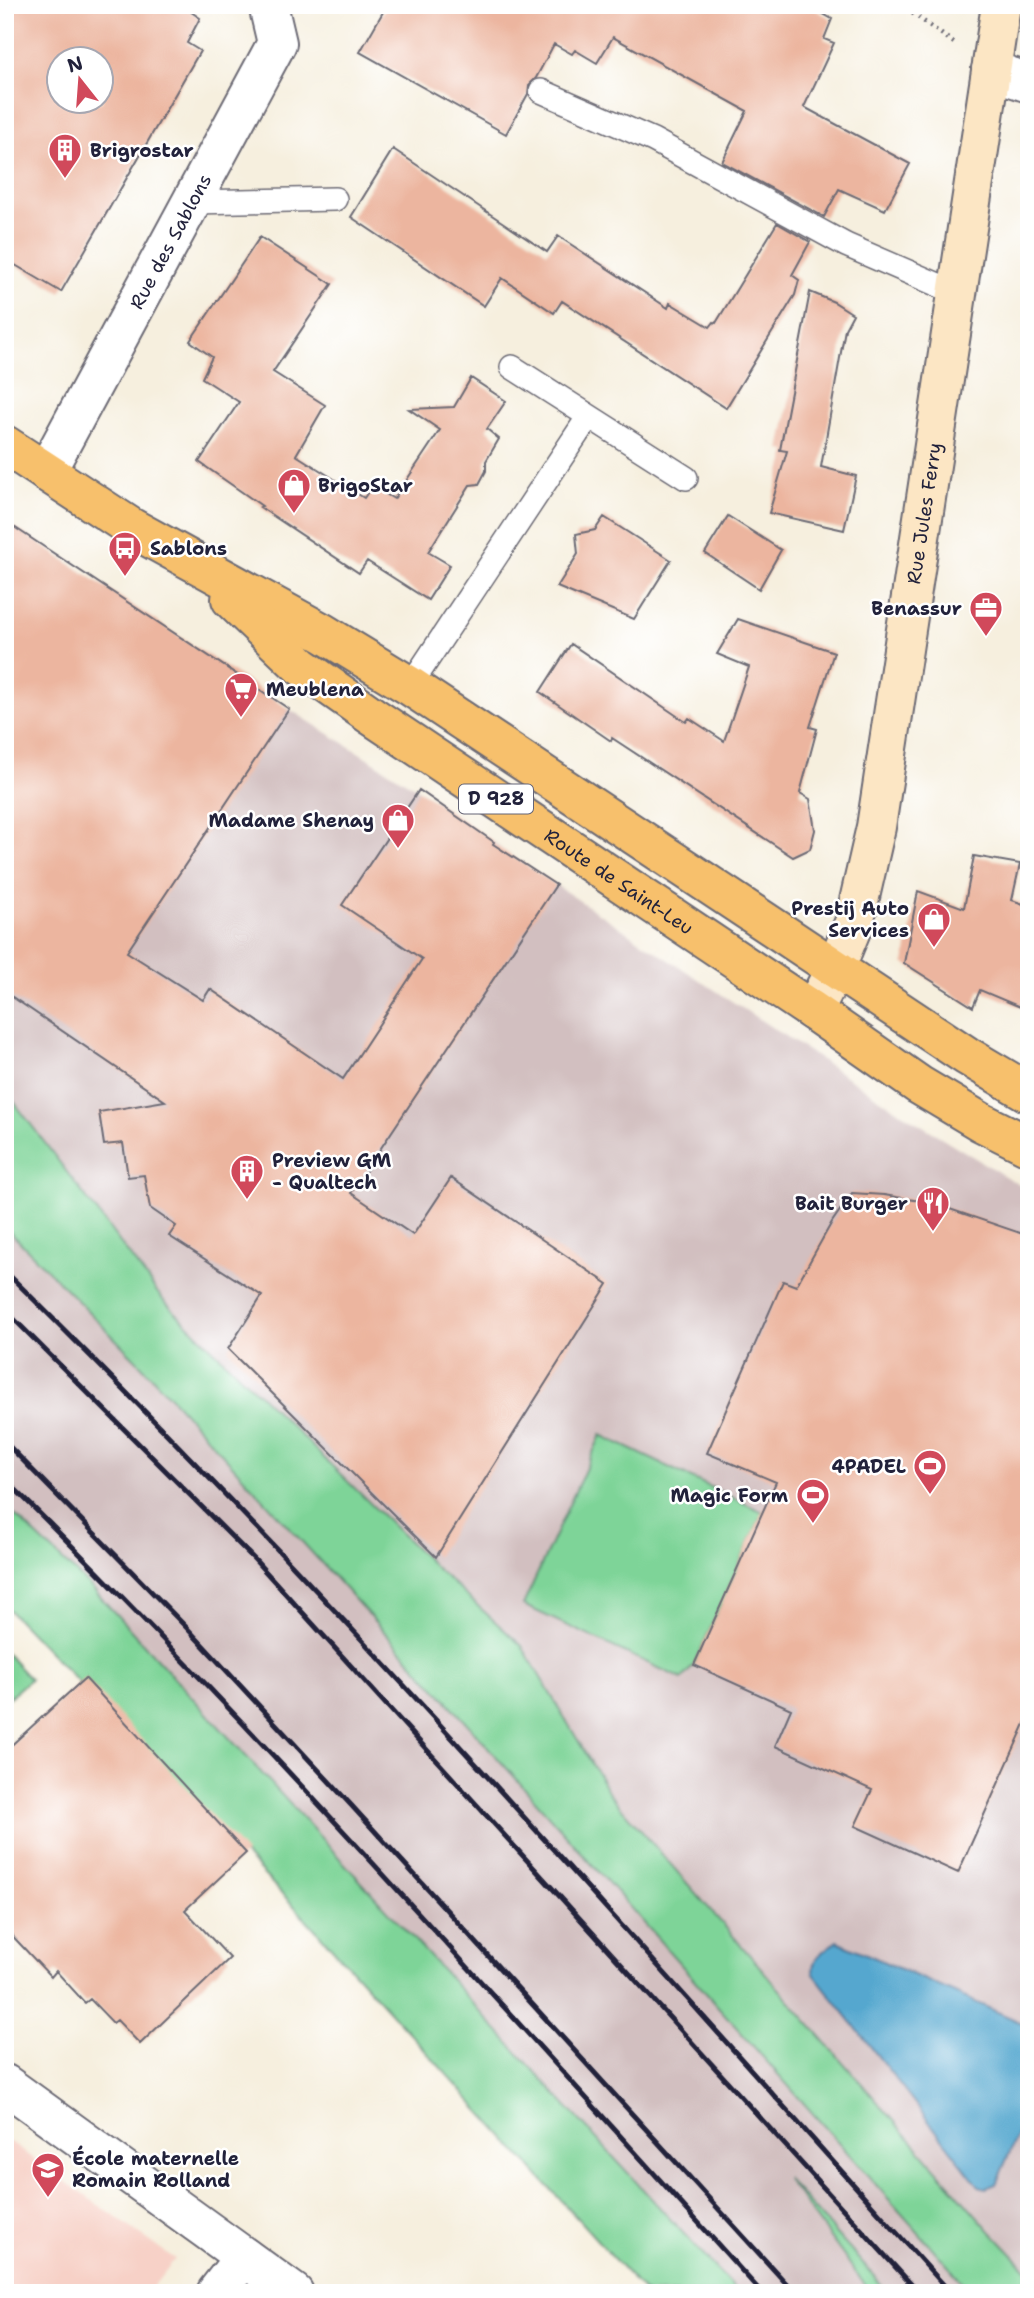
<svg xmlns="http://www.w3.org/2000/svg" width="1034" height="2298" font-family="'Shantell Sans',sans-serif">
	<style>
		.built { fill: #f7d1c7 }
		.industrial { fill: #d2bfc0 }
		.green { fill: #7ed498; stroke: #507b6a; stroke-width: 2 }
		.water { fill: #54a7cf; stroke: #3b6485; stroke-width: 2 }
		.building { fill: #ecb59f; fill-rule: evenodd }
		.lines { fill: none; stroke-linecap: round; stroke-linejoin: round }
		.lane-casing { stroke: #6c6a74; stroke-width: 26 }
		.street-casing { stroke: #6c6a74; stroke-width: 42 }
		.secondary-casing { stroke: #6c6a74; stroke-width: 42 }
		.primary-casing { stroke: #6c6a74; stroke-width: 42 }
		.path { stroke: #6c6a74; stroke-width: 4.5; stroke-dasharray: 2 5; stroke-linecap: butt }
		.lane { stroke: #fff; stroke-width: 23 }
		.street { stroke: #fff; stroke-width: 38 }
		.secondary { stroke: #fce6c4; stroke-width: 38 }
		.primary { stroke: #f7c06c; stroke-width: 38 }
		.rail { stroke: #22223b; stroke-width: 5 }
		.labels { text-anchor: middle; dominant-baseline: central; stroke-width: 5; stroke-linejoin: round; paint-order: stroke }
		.shield { fill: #fff; stroke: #646476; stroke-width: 2 }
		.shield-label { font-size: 18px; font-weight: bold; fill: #22223b }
		.poi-label { font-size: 19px; font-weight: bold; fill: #22223b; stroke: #fff; text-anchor: start }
		.street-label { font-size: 19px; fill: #22223b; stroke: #fff }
	</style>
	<rect width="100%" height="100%" fill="#fff"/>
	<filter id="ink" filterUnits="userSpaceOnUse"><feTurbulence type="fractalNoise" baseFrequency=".0143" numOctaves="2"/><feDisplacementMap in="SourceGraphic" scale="14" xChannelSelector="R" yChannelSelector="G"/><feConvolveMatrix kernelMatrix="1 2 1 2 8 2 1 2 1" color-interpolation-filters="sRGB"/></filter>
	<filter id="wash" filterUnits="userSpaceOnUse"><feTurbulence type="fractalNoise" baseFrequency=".00686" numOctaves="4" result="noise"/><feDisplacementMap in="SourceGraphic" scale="28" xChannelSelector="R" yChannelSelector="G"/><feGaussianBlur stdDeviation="1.57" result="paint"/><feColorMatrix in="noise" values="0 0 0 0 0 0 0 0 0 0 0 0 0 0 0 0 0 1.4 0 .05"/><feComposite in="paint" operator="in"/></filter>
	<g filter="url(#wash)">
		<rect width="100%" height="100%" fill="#f6efde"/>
		<path class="built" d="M5 2139 175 2259 148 2293H5Z"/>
		<path class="industrial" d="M5 521 289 709 419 790 494 842 501 849 900 1112 1029 1191V2293H645L246 1853 5 1601Z"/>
		<path class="green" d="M5 1090 164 1301 436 1568 522 1646 611 1796 991 2232 1029 2272V2293H972L440 1693 141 1365 5 1227Z
			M601 1435 763 1512 694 1665 682 1679 523 1605Z
			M5 1506 93 1589 738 2293H645L294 1906 5 1606Z
			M5 1652 30 1679 5 1701Z
			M786 2178 889 2293H871Z"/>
		<path class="water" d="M837 1941 1029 2026V2108L996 2184 986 2188 979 2186 814 1974C809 1960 826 1948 837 1941Z"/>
		<g id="blocks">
			<path class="building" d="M5 5H181L200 18 187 43 200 51 61 292 5 259ZM60 60H102V102H60Z
				M387 5H807L832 19 824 39 834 43 804 107 910 164 885 210 839 189 824 217 722 162 747 111 613 37 597 63 575 50 572 54 554 44 536 78 529 85 528 94 506 134 360 52Z
				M393 149 547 252 558 236 668 308 670 303 710 327 714 322 716 323 777 223 810 242 792 275 799 280 795 295 726 408 562 301 554 313 502 278 484 306 351 217Z
				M260 237 332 284 273 372 325 405 296 455 364 498 372 486 394 499 440 430 409 409 454 407 471 378 506 401 487 429 499 439 486 461V471L479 484 470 485 428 552 450 565 428 600 367 561 359 573 260 507 262 506 199 462 239 402 202 378 212 357 190 341Z
				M810 292 834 302 853 314 845 329 821 467 856 476 844 530 769 513 787 451 780 450Z
				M728 516 781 550 759 589 705 553Z
				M604 517 671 560 634 619 557 587 578 554 576 534 595 530Z
				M5 521 289 709 127 952 203 1000 210 989 343 1079 422 959 342 905 419 790 494 842 493 844 556 885 351 1193 413 1235 451 1178 608 1284 436 1557 228 1349 262 1296 169 1236 176 1226 150 1208 144 1175 128 1177 123 1143 104 1145 99 1112 165 1101 5 992Z
				M738 619 834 652 810 727 817 729 800 793 810 799 815 830 810 849 793 857 612 738 611 741 540 692 571 644 686 722 689 718 724 741 749 667 717 654Z
				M974 856 1020 864 1012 900 1029 906V986L1020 1007 980 990 973 1007 904 963 918 891 964 908Z
				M852 1193 884 1195 932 1203 1029 1236V1715L958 1873 855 1826 872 1790 775 1746 791 1709 694 1665 776 1482 707 1453 783 1281 796 1286 832 1222Z
				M85 1678 246 1853 185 1910 230 1958 140 2044 117 2020 113 2023 90 1999 85 2003 56 1971 51 1977 5 1928V1751Z"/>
		</g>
	</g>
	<g filter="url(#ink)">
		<use href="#blocks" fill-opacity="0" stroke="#6c6a74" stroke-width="2"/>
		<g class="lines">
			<defs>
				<path id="lane" d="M541 91 653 140 846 245 959 294
					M193 202 335 199
					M512 367 686 478
					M410 686 589 416"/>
				<g id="street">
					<path d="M991 70 1029 83"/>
					<path id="s1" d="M46 472 277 43 268 5"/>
					<path d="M5 2084 294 2293"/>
					<path d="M216 2293 244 2257"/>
				</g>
				<g id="secondary">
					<path id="s2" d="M813 1011 835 969 854 923 876 827 1001 5"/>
				</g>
				<g id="primary">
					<path d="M5 445 132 528 323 633 410 686 967 1056 1029 1093"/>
					<path id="s3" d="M231 599 301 666 372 716 813 1011 919 1085 981 1122 1029 1146"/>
				</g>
			</defs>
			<use href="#lane" class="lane-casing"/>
			<use href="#street" class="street-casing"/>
			<use href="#secondary" class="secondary-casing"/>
			<use href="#primary" class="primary-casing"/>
			<path class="path" d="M901 5 954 43"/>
			<use href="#lane" class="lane"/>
			<use href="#street" class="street"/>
			<use href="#secondary" class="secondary"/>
			<use href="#primary" class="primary"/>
			<path class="rail" d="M5 1271C336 1596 640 1948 951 2293
				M5 1310 255 1560 919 2293
				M5 1442 186 1627 351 1805 795 2293
				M5 1479C269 1740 513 2018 762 2293"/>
		</g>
	</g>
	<defs>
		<symbol id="building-pin" viewBox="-11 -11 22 30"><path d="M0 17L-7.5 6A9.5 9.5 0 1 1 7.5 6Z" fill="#d1495b" stroke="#fff"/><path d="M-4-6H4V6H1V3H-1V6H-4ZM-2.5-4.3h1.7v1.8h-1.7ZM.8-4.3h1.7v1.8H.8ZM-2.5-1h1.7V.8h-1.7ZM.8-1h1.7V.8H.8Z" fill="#fff"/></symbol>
		<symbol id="shop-pin" viewBox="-11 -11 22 30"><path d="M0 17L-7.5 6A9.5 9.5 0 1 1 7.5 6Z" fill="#d1495b" stroke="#fff"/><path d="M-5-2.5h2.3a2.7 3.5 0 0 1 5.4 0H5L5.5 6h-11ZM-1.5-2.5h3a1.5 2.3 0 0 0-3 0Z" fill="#fff"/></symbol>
		<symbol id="bus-pin" viewBox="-11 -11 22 30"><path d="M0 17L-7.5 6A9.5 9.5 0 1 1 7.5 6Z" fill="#d1495b" stroke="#fff"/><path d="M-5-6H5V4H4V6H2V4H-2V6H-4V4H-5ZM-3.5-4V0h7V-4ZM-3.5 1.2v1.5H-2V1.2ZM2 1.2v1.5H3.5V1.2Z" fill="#fff"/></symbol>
		<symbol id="office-pin" viewBox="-11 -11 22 30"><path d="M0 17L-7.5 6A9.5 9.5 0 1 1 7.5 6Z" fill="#d1495b" stroke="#fff"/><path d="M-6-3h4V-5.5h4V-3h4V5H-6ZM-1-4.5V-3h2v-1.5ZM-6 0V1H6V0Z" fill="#fff"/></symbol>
		<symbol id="supermarket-pin" viewBox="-11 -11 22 30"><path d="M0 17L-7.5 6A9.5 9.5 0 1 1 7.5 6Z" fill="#d1495b" stroke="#fff"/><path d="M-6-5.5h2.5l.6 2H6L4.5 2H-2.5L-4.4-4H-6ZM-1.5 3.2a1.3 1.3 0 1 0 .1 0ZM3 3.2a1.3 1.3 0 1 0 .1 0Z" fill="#fff"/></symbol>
		<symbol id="restaurant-pin" viewBox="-11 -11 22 30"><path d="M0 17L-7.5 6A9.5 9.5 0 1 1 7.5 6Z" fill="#d1495b" stroke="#fff"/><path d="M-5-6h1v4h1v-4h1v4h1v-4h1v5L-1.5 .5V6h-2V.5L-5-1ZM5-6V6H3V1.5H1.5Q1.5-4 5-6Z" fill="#fff"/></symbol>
		<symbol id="stadium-pin" viewBox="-11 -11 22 30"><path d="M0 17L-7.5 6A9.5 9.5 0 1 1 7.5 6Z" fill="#d1495b" stroke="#fff"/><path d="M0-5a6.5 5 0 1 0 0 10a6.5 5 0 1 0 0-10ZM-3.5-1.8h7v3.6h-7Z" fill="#fff"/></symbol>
		<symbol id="school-pin" viewBox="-11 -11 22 30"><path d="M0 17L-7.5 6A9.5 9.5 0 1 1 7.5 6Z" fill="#d1495b" stroke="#fff"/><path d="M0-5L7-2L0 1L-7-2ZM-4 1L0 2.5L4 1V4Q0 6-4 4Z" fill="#fff"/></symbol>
	</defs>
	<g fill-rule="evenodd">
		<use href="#building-pin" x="46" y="131" width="38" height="52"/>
		<use href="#shop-pin" x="275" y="466" width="38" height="52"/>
		<use href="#bus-pin" x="106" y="529" width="38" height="52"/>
		<use href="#office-pin" x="967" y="589" width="38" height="52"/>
		<use href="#supermarket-pin" x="222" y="670" width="38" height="52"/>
		<use href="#shop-pin" x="379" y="801" width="38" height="52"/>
		<use href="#shop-pin" x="915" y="900" width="38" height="52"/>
		<use href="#building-pin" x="228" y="1152" width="38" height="52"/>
		<use href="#restaurant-pin" x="914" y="1184" width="38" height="52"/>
		<use href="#stadium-pin" x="911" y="1447" width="38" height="52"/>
		<use href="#stadium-pin" x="794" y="1476" width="38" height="52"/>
		<use href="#school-pin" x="29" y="2150" width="38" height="52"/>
	</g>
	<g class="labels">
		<rect class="shield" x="459" y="784.5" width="74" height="29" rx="5"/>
		<g class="shield-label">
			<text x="496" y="799">D 928</text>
		</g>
		<g class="poi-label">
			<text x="90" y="150">Brigrostar</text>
			<text x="318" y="485">BrigoStar</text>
			<text x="150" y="548">Sablons</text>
			<text x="962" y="608" text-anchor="end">Benassur</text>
			<text x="266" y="689">Meublena</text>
			<text x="374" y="820" text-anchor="end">Madame Shenay</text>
			<text x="909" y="908" text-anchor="end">Prestij Auto<tspan x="909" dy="22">Services</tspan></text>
			<text x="272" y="1160">Preview GM<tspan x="272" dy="22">- Qualtech</tspan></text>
			<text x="908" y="1203" text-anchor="end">Bait Burger</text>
			<text x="906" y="1466" text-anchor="end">4PADEL</text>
			<text x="788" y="1495" text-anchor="end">Magic Form</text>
			<text x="72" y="2158">École maternelle<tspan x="72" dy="22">Romain Rolland</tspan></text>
		</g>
		<g class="street-label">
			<text stroke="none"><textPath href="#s1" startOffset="262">Rue des Sablons</textPath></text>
			<text stroke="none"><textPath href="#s2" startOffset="513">Rue Jules Ferry</textPath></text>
			<text stroke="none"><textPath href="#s3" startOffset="481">Route de Saint-Leu</textPath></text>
		</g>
	</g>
	<rect width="1034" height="2298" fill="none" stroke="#fff" stroke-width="28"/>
	<g transform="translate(80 80) rotate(343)"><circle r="33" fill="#ffffff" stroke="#a7a7b1" stroke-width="2"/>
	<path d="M0-5L12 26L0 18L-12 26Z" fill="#d1495b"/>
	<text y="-10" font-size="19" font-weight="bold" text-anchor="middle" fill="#22223b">N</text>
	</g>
</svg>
